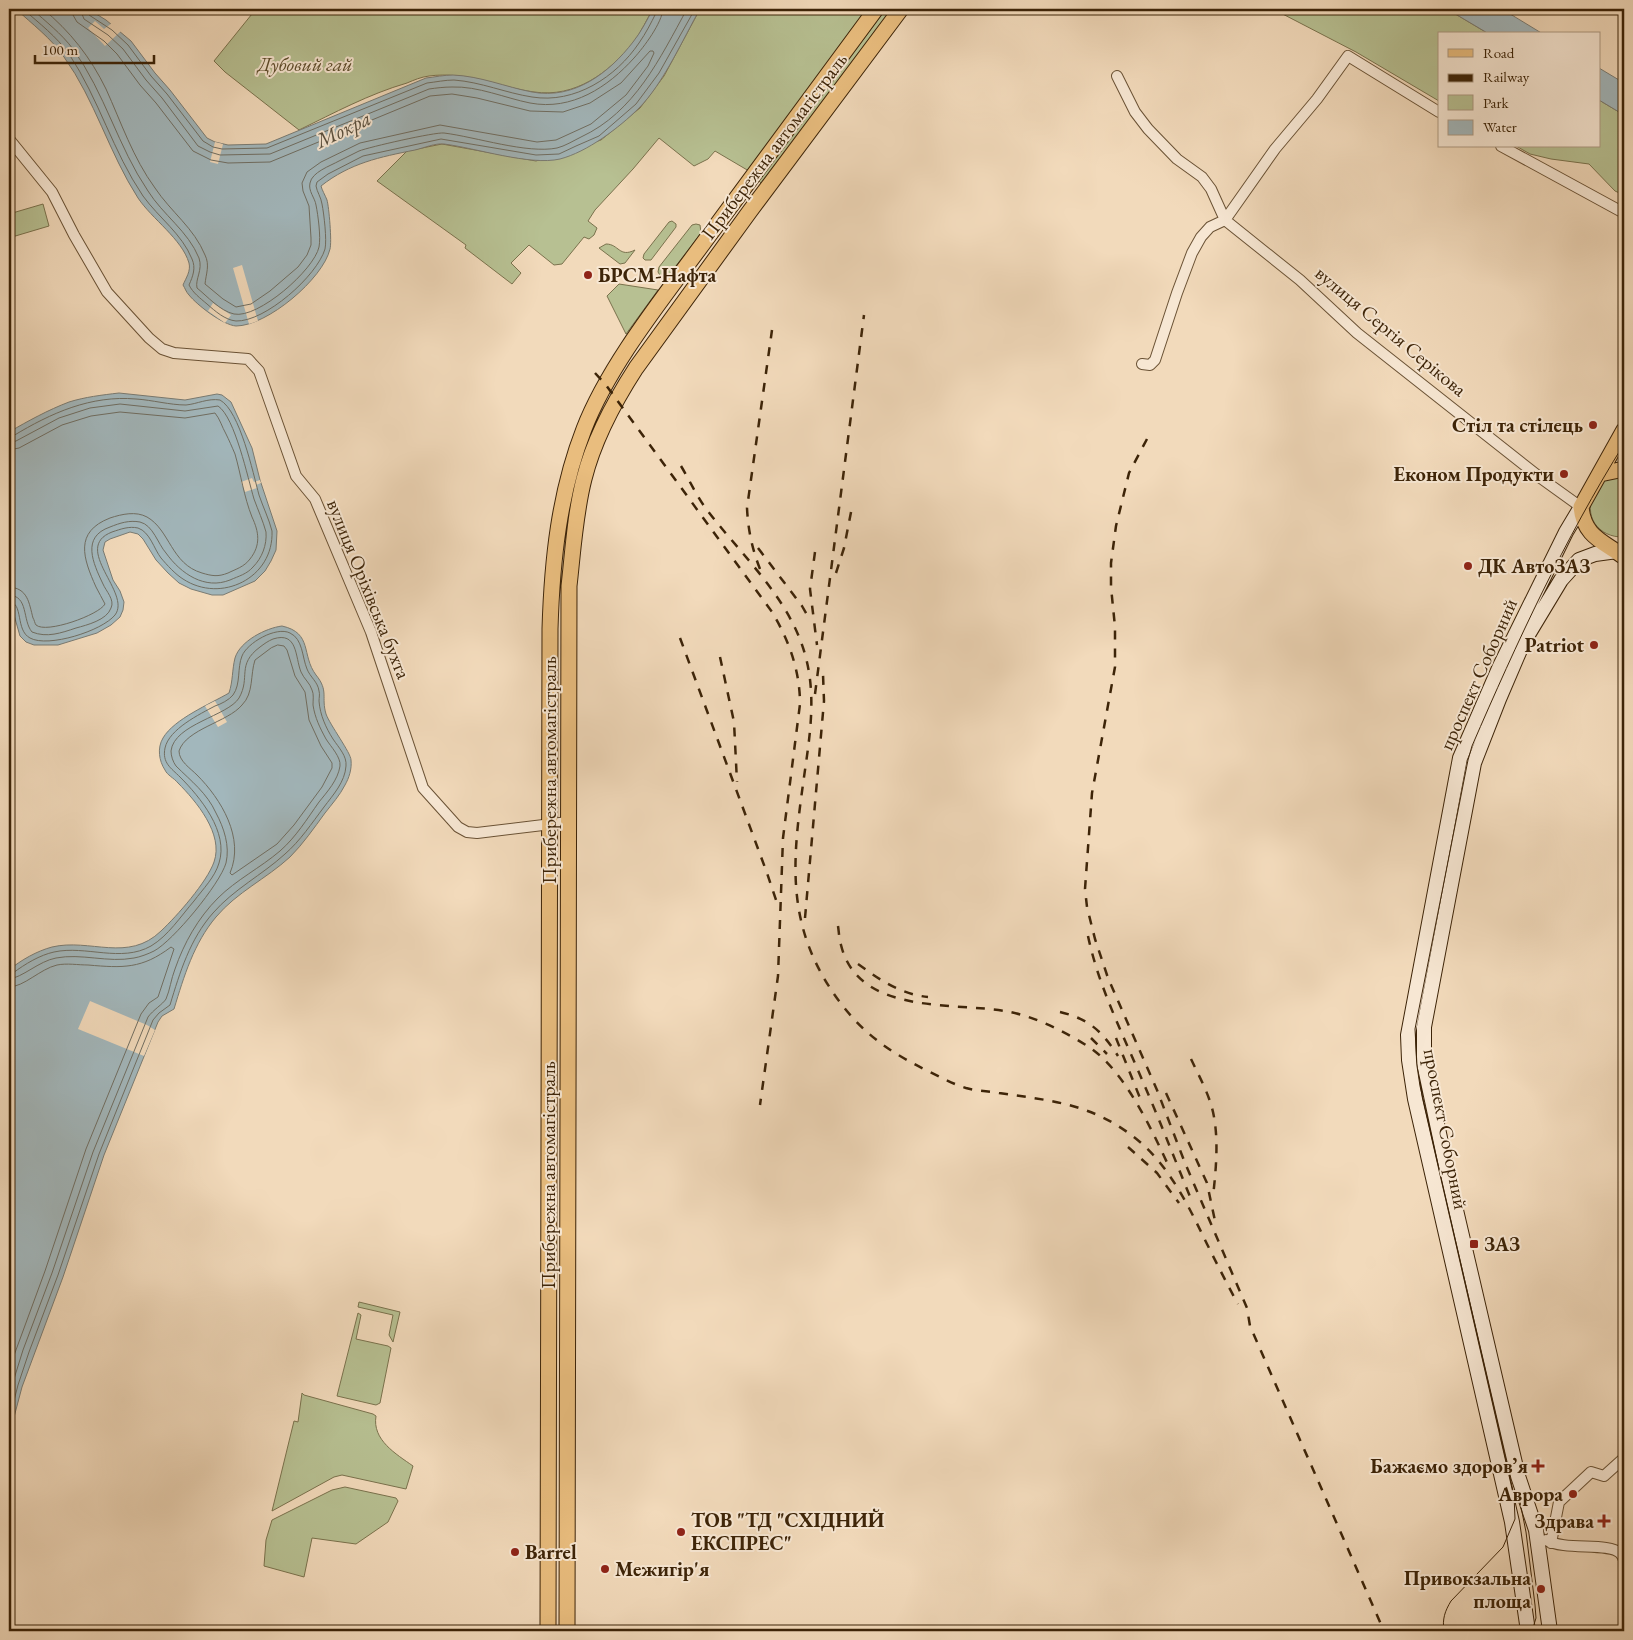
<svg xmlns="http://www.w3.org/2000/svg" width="1633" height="1640" font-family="'EB Garamond',serif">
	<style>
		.green { fill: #b7c092; stroke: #7a724d }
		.water { fill: #a2b7bc; stroke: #7a7c74 }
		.pier { fill: #f2dabb }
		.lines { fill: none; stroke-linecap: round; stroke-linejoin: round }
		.shore { stroke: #706e62; stroke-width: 1 }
		.minor-casing { stroke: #6a5235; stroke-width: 12 }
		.secondary-casing { stroke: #3d2408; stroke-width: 16 }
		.primary-casing { stroke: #3d2408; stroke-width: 17 }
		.minor { stroke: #f7e7d3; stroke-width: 10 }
		.secondary { stroke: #f7e7d3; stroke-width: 14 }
		.primary { stroke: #e9bd7e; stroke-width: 15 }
		.tram { stroke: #3d2408; stroke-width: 1 }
		.rail { stroke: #3d2408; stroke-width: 2.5; stroke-dasharray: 9 9; stroke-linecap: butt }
		.poi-dot { fill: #8f2418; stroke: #f7e7d3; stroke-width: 2 }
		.labels { text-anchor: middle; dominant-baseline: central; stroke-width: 4; stroke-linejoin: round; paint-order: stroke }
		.park-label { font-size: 20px; font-style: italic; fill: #5c4b2a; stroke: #f7e7d3 }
		.street-label { font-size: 20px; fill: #3d2408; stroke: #f7e7d3 }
		.poi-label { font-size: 20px; font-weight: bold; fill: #3d2408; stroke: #f7e7d3; text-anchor: end }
		.water-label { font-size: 21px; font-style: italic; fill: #5b503e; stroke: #f7e7d3 }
	</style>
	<rect width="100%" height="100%" fill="#f2dabb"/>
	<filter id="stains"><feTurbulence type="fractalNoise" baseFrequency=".004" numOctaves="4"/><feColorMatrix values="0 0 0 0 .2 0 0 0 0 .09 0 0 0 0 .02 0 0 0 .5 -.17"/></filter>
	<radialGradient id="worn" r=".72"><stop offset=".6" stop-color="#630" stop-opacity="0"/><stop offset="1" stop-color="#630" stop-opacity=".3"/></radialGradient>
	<path class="green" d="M256 9H653C647 19 641 32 634 42 609 73 575 98 534 92 498 87 466 71 429 76 421 77 414 80 407 83 369 94 334 113 299 130L225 72 214 61Z
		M700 9H877L754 174 715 151 708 159 694 166 659 138 633 169 595 210 588 221 597 228 594 235 589 239 584 237 562 264 554 265 529 245 511 263 521 273 512 284 465 248 466 245 377 181 407 151 442 144 536 161 601 140 640 108 664 76Z
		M886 9H893L763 182 761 183 759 181V178Z
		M1273 9H1447L1489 34H1439V101L1356 52Z
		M1599 100 1624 115V195L1615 191 1589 164 1551 159 1530 154 1516 146H1599Z
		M43 204 49 226 12 237 9 226V214Z
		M672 221 676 224V227L651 260H645L643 258 644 254 669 222Z
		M696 224 700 225 701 233 669 275 665 278 661 277 658 272 659 267 692 225Z
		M606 244C619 244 619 258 635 250L625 263 620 264 599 248Z
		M619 284 658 290 626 334 607 296Z
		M1624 476V537C1598 538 1582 515 1595 492 1599 486 1602 481 1609 478 1613 476 1619 477 1624 476Z
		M359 1302 400 1312 393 1342 389 1335 393 1315 358 1307Z
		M358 1313 361 1315 356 1339 388 1346 391 1348 380 1403 376 1405 337 1396Z
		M302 1393 304 1395 373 1414 376 1416C372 1440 396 1454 413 1466L406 1489 342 1475 334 1477 272 1511 294 1421 298 1422Z
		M345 1487 396 1498 398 1501 388 1522 356 1544 312 1538 304 1577 264 1566 266 1540 272 1520 332 1490Z"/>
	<path class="water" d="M16 9H88L106 20 131 41 155 73 170 90 207 138 215 142 228 145 266 144 426 78C435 77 444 75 453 75 480 76 506 87 532 92 574 100 609 73 633 42 641 32 647 20 653 9H700C683 39 663 84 639 108 619 128 587 152 560 159 530 166 476 148 444 144 435 143 424 148 415 150 380 157 350 163 321 186 322 190 325 195 327 200 329 207 332 242 330 249 323 279 267 326 236 326 223 325 197 305 189 295 186 292 185 288 183 285 186 278 191 271 189 263 182 239 152 219 138 198 109 153 95 100 64 57 51 38 32 24 16 9Z
		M1447 9H1502L1543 34H1489Z
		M1599 68 1624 83V115L1599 100Z
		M119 393 185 400 217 394 222 395 231 402 252 448 260 480 277 531 276 550 271 561 265 571 255 581 223 595H212L191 589 179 583 168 573 156 560 143 539 138 534 130 532 110 539 105 542 103 550 113 580 120 591 124 602 123 610 120 617 111 625 97 633 58 645H34L26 642 20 636 12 608 9 604V575L11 571 9 556V432C28 421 48 410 69 402 85 397 102 395 119 393Z
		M282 626C313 633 301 655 316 675 329 691 321 697 326 714 330 725 351 753 351 760 352 769 349 778 345 785 340 795 332 804 325 813 314 828 303 844 290 857 266 879 237 892 216 917 194 943 184 976 174 1009L162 1016 158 1022 104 1155 63 1277 22 1387 9 1436V970C21 960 37 951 52 947 90 938 128 963 161 931 177 916 207 882 214 862 224 834 196 801 178 783 174 778 167 775 165 770 159 761 157 748 163 738 174 719 210 704 229 693 233 681 232 670 235 658 240 641 266 628 282 626Z"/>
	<path class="pier" d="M95 21 104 29 112 23 121 31 105 46 88 28Z
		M215 142 223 144 218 164 210 162Z
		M242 265 258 321 249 324 233 268Z
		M213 303 231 315 225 323 208 311Z
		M252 478 254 482 260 480 261 483 256 485 257 488 245 492 241 482Z
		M215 701 227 722 218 727 205 706Z
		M90 1001 147 1025 155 1030 144 1056 78 1029Z"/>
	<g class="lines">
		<path class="shore" d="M23 9C39 23 57 37 69 54 99 99 113 152 143 196 159 218 182 234 192 259 196 268 193 276 189 285 193 293 200 298 207 304 215 311 225 320 236 321 265 322 317 276 325 249 327 240 324 214 322 204 321 197 317 192 316 186L317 182 328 174 363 156 441 139 536 155 559 154 576 146 599 136 636 104 659 73 695 9
			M32 9C46 22 61 33 73 49 105 93 118 147 148 191 163 215 188 231 199 258 203 270 195 279 197 288 207 296 220 311 234 314 258 319 314 270 319 247 321 237 318 215 316 205 315 198 308 191 310 183 312 172 330 166 339 161 346 158 352 154 359 151 369 147 435 132 444 133 476 137 527 154 557 148 565 146 573 141 581 137 635 112 660 58 687 9
			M43 9C70 31 91 58 106 89 121 122 133 158 155 188 171 212 194 228 205 255 210 265 206 274 205 284L223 299 236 307 251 304 270 291 298 267 307 255 311 245V238L309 206 303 191 302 183 307 172 321 162 360 143 440 125 537 142 556 140 591 124 626 95 648 66 654 53 653 51H650L621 83 590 103 563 112 530 111 477 98 452 94 430 96 270 162 228 163 211 160 193 151 156 103 140 85 117 54 104 41 77 22 73 15V9
			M80 9 84 19 108 35 123 49 146 80 162 98 198 146 210 152 220 155 270 154 429 89C436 88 444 87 452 87 478 86 505 98 530 103 572 111 608 87 634 58 644 47 662 23 663 9
			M87 9 89 15 112 30 128 45 151 76 167 94 203 141 213 147 222 149 267 148 427 83C436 82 445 80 454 80 481 82 506 93 532 97 575 104 616 77 639 43 646 33 651 23 656 13L657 9
			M9 436H13C51 413 91 395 136 399 152 400 170 405 186 405 197 404 208 398 220 400 240 411 253 473 259 495 263 507 269 519 272 531 274 578 221 604 183 579 175 574 167 565 161 558 154 549 150 532 138 528 129 526 121 529 112 532 71 548 132 593 115 615 102 631 48 648 30 638 15 630 24 603 9 601
			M9 443 16 441 59 418 90 408 120 404 185 411 218 406C235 417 248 479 254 499 258 510 263 521 266 532 267 545 262 558 253 567 247 574 239 576 230 580 205 590 181 574 166 553 158 544 153 525 140 522 129 520 120 523 110 527 81 537 93 563 103 584 106 591 115 600 111 608 107 620 87 625 76 628 61 633 47 638 32 632 22 620 29 596 9 595
			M9 450 19 448 62 425 91 416 120 412 185 418 215 413C220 419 222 427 226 434 229 440 232 447 235 454 241 475 244 497 252 517 259 532 261 545 250 559 244 567 236 569 228 573 218 577 212 576 202 573 171 564 170 530 147 517 136 511 122 514 110 518 74 532 83 558 96 587 99 593 102 598 105 604 99 615 46 634 36 625 35 624 34 619 33 618 29 603 28 588 9 587
			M278 645 284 646 287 650 295 676 305 692 309 720 321 746 332 763V768L322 787 294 825 277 844 232 875 230 873C245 838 221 799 197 775 190 768 179 761 179 751 186 729 228 722 242 705 254 693 250 675 255 660L271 648Z
			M9 973H13C25 964 40 955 54 952 86 945 121 963 151 946 168 936 181 916 194 901 203 889 215 877 219 863 229 832 200 797 180 777 171 768 162 763 165 748 169 729 200 714 215 706 221 704 229 700 233 695 241 684 237 668 242 656 247 643 276 626 290 633 303 639 302 657 307 669 310 677 318 682 319 691 320 694 319 698 319 701 320 715 326 728 333 739 339 748 347 756 346 766 345 782 333 795 324 807 312 823 300 841 285 854 262 875 234 889 213 913 190 939 180 972 170 1005L159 1013 153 1020 99 1154 58 1275 29 1352 18 1385 9 1420
			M9 979C22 978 39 961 56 958 81 953 108 963 134 958 140 957 148 954 154 951 173 941 220 884 226 863 230 846 224 828 216 813 207 793 191 781 176 766 173 762 171 756 171 751 174 724 228 716 239 698 251 677 236 665 260 647 264 644 268 641 273 639 298 631 295 657 301 672 304 679 310 683 312 690 314 694 313 700 313 705 315 718 320 728 326 739 331 747 341 757 340 766 338 780 327 792 319 802 307 819 296 837 280 851 260 868 236 880 218 898 198 918 184 943 175 969 171 979 170 990 166 999 163 1004 153 1010 148 1017L93 1152 52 1273 23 1350 9 1395
			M9 987C24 987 40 969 57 965 67 963 78 965 88 965 123 968 142 969 171 947L174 949 158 997 149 1003 141 1014 86 1149 45 1271 9 1369"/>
		<defs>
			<path id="minor" d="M1117 76 1135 112 1148 129 1177 159 1202 177 1211 189 1225 220 1300 280 1357 333 1542 479 1581 507
				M9 139 52 192 74 235 107 292 149 338 162 349 174 353 248 359 259 371 296 476 315 499 371 632 423 788 458 827 467 832 477 833 568 822
				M1501 146 1624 213
				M1142 364 1150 365 1155 360 1177 293 1192 253 1201 237 1210 227 1225 220 1275 149 1317 99 1348 56 1439 112
				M1546 1540C1565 1551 1608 1542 1620 1553 1622 1555 1623 1557 1624 1560
				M1551 1543 1559 1502 1591 1472 1604 1476 1624 1458"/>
			<path id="secondary" d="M1528 1631 1512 1522 1415 1099 1409 1060 1408 1035 1460 758 1500 666 1566 532 1581 507
				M1550 1631 1536 1530 1518 1476 1449 1180 1424 1063V1027L1474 763 1499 699 1523 643 1561 580 1579 560 1595 554 1617 551"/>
			<path id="primary" d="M1624 430 1581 507C1584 537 1603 541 1624 557
				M1600 474 1624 469
				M548 1631 550 629C552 561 559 493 584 429 608 367 660 302 699 249 758 168 817 88 876 9
				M567 1631 569 586C573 551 575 514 584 479 594 439 614 402 636 368L750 211 901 9"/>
		</defs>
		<use href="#minor" class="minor-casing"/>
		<use href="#secondary" class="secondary-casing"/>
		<use href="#primary" class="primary-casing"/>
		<use href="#minor" class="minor"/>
		<use href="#secondary" class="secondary"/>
		<use href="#primary" class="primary"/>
		<path class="tram" d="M1519 1497 1526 1532 1535 1605 1536 1618 1532 1631
			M1444 1631C1442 1619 1445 1611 1451 1601L1503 1547 1515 1519 1514 1495 1420 1086 1417 1066 1415 1029 1468 760 1472 746C1517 642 1564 540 1624 444"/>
		<path class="rail" d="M595 373 606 385 772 612C789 640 800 671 800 704L783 838 778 976 760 1105
			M1147 439 1129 473 1116 526 1111 563V587L1115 627V667L1092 793 1085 889 1087 907 1095 939 1108 978 1157 1090 1185 1163 1247 1308 1250 1326 1384 1631
			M681 466C690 481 697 497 707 510 742 556 791 599 806 658 815 693 811 728 806 763 793 855 781 925 842 1005 867 1037 893 1054 930 1072 942 1078 953 1084 966 1088 977 1091 988 1091 999 1093 1054 1101 1095 1104 1140 1142 1171 1169 1189 1207 1207 1244 1217 1264 1227 1284 1238 1304
			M758 548 802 606 810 620
			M815 552 810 589 817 645
			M760 569C752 549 748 529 747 508L772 330
			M836 573 844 548 852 507
			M680 638 767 873 778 906
			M720 657 734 722 737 782
			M815 694 864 315
			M805 918 824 701 823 674
			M838 926C839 932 839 939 841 945 858 1015 951 1002 1005 1011 1034 1016 1064 1031 1089 1047 1125 1071 1152 1130 1170 1169
			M1088 936C1099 988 1123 1034 1143 1082 1160 1121 1175 1160 1191 1199
			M858 964C880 980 900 994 928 997
			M1060 1012C1089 1019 1102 1031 1118 1056
			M1091 1038 1107 1054
			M1116 1038 1142 1103
			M1191 1059C1199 1076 1209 1094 1213 1112 1219 1139 1216 1169 1213 1197
			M1166 1093 1207 1183 1215 1221
			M1128 1147 1157 1173 1179 1203"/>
	</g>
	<g class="poi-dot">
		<circle cx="588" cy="275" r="5"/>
		<circle cx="1593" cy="425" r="5"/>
		<circle cx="1564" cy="474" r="5"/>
		<circle cx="1468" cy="566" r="5"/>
		<circle cx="1594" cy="645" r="5"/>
		<rect x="1469" y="1239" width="10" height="10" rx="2.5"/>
		<path d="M1535.5 1458.5h5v5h5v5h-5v5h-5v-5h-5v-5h5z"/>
		<circle cx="1573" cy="1494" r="5"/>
		<path d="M1601.5 1513.5h5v5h5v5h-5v5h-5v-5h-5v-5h5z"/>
		<circle cx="681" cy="1532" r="5"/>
		<circle cx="515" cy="1552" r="5"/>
		<circle cx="605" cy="1569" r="5"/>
		<circle cx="1541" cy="1589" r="5"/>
	</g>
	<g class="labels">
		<g class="park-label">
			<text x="305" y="64">Дубовий гай</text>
		</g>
		<g class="street-label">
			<text transform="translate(774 146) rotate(-53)">Прибережна автомагістраль</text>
			<text transform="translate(1391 331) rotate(40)">вулиця Сергія Серікова</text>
			<text transform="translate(369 589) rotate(68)">вулиця Оріхівська бухта</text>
			<text transform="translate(1478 674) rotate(-66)">проспект Соборний</text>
			<text transform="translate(549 770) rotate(-90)">Прибережна автомагістраль</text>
			<text transform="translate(1446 1129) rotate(79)">проспект Соборний</text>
			<text transform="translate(548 1175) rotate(-90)">Прибережна автомагістраль</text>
		</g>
		<g class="poi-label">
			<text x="598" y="275" text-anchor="start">БРСМ-Нафта</text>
			<text x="1583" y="425">Стіл та стілець</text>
			<text x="1554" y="474">Економ Продукти</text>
			<text x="1478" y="566" text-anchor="start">ДК АвтоЗАЗ</text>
			<text x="1584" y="645">Patriot</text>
			<text x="1484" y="1244" text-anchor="start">ЗАЗ</text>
			<text x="1528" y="1466">Бажаємо здоровʼя</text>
			<text x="1563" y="1494">Аврора</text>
			<text x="691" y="1520" text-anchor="start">ТОВ "ТД "СХІДНИЙ<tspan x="691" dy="23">ЕКСПРЕС"</tspan></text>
			<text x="1594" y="1521">Здрава</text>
			<text x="525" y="1552" text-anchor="start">Barrel</text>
			<text x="615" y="1569" text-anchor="start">Межигір'я</text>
			<text x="1531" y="1578">Привокзальна<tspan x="1531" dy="23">площа</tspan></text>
		</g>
		<g class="water-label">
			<text transform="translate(343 129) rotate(-26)">Мокра</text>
		</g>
	</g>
	<rect width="1633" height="1640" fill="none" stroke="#f2dabb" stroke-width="30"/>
	<rect x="10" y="10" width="1613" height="1620" fill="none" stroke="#3d2408" stroke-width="2.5"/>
	<rect x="15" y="15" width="1603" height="1610" fill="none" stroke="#3d2408"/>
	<rect x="1438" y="32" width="162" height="115" fill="#f7e7d3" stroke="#ad9982"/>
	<rect x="1448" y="49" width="25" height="8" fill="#e9bd7e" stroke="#ad9982"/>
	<text x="1483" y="58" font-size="15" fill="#3d2408">Road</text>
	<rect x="1448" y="74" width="25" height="8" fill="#3d2408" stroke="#ad9982"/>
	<text x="1483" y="82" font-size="15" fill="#3d2408">Railway</text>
	<rect x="1448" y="95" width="25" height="15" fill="#b7c092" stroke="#ad9982"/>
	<text x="1483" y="108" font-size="15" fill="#3d2408">Park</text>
	<rect x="1448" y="120" width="25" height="15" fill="#a2b7bc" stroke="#ad9982"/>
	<text x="1483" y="132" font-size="15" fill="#3d2408">Water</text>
	<path d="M35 55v8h119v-8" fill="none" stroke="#3d2408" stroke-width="2.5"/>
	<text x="42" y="55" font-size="15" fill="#3d2408" stroke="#f7e7d3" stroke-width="4" paint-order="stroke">100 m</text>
	<rect width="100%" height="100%" filter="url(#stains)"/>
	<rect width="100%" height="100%" fill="url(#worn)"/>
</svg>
